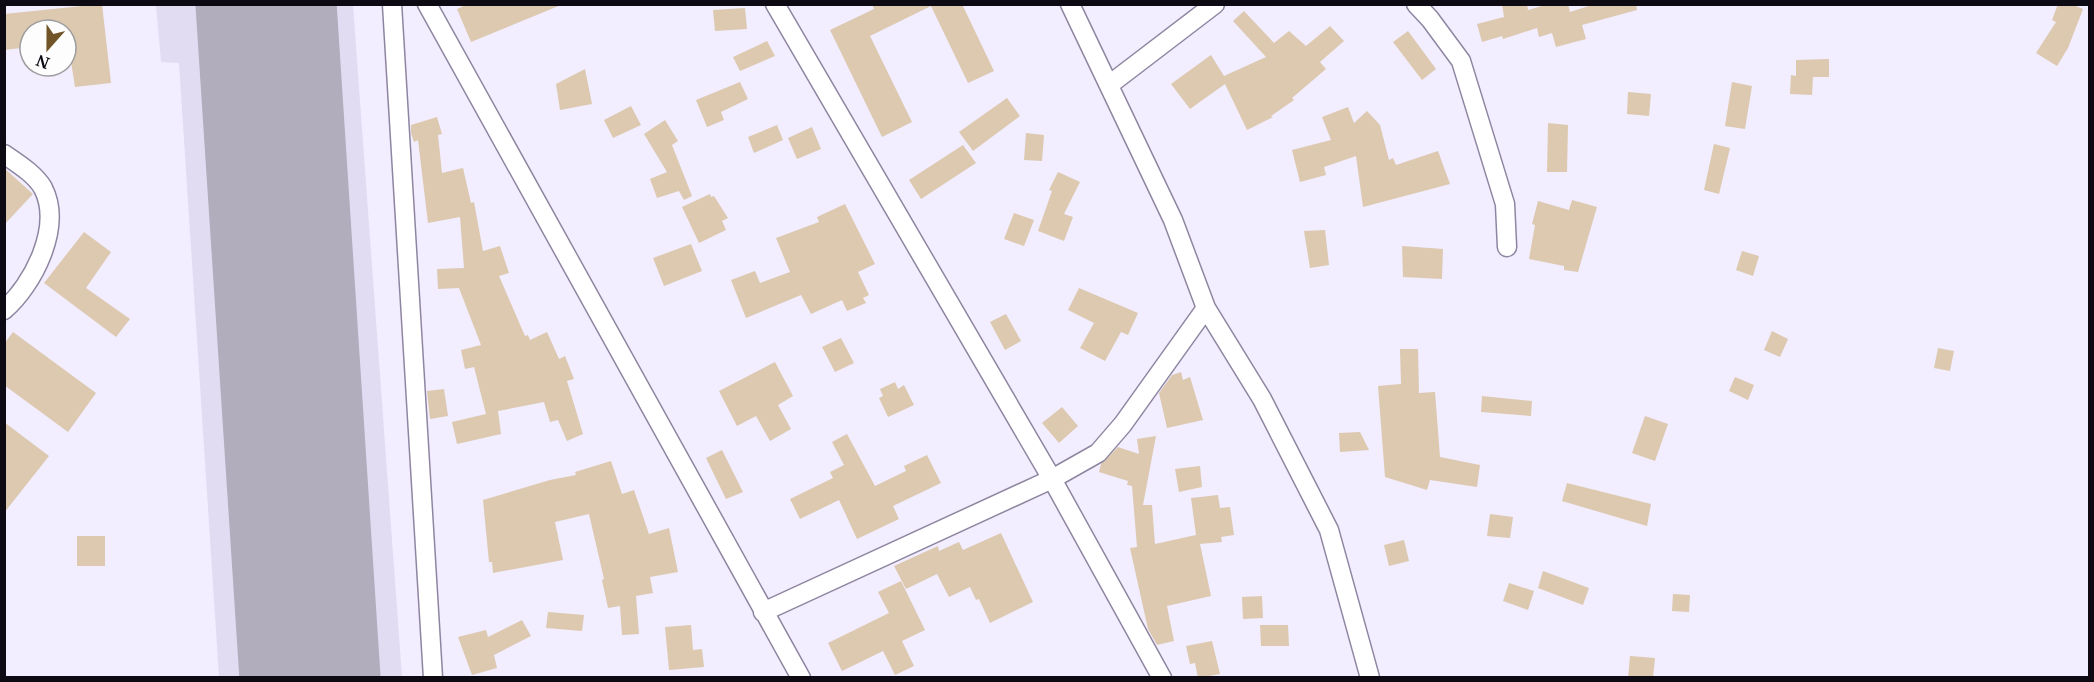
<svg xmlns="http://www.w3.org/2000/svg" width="2094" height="682" font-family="'Noto Serif',serif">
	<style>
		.built { fill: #e2dcf3 }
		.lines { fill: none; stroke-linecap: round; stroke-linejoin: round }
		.runway { stroke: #b1adbc; stroke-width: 141 }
		.building { fill: #dcc9af }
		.street-casing { stroke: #8e86a1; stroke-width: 21 }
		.street { stroke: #fff; stroke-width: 18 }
	</style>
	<rect width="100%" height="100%" fill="#f2edff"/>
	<path class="built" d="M156 5H353L402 677H219L179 63 161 62Z"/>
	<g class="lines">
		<path class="runway" d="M266 4 310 678"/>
	</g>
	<path class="building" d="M102 4 111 83 75 87 66 30H30V47L4 50V14Z
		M468 4H561V5L471 42 457 9Z
		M872 4H962L994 71 968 83 931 6 870 36 912 122 882 137 830 30 874 9Z
		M1502 4H1527L1528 10 1549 4H1568L1570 12 1595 4H1636L1637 10 1582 25 1586 39 1556 47 1552 33 1539 37 1537 28 1503 39 1502 36 1482 42 1477 24 1504 17Z
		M2058 4H2071L2083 9 2068 48 2057 66 2036 53 2056 22 2052 20Z
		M745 8 747 29 715 31 713 10Z
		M1244 11 1274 43 1289 31 1306 46 1330 26 1344 41 1320 62 1326 69 1292 98 1294 100 1271 116 1273 117 1247 130 1225 84 1190 109 1171 84 1211 55 1224 76 1266 57 1233 21Z
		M1408 31 1436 69 1422 80 1393 42Z
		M767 41 775 56 740 71 733 57Z
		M1829 59V77H1813L1812 95 1790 94 1791 75 1796 76V60Z
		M585 69 592 104 560 110 556 84Z
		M740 82 748 99 721 112 724 120 707 127 696 100Z
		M1732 82 1752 86 1745 129 1725 126Z
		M1628 92 1651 94 1649 116 1627 114Z
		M1007 98 1020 116 973 151 959 132Z
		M631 106 641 125 613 138 604 120Z
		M1348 107 1354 123 1367 111 1380 125 1389 160 1393 158 1396 165 1438 151 1450 184 1363 207 1356 156 1324 167 1326 175 1300 182 1292 150 1331 140 1322 117Z
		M437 117 442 134 438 135 442 173 463 168 471 203 474 202 483 251 500 246 509 273 499 276 525 336 528 335 530 340 547 332 559 359 565 356 574 379 567 381 583 434 567 441 558 420 550 422 544 402 498 411 501 434 457 444 452 422 486 414 474 367 465 369 461 350 481 345 459 288 438 289 437 269 464 268 460 217 428 223 418 140 414 142 411 133V125Z
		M665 120 678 141 672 145 692 196 684 200 679 191 657 198 650 179 667 172 644 134Z
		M1548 123 1568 125 1567 172H1547Z
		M777 125 783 140 754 153 748 137Z
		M812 127 821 149 797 159 788 138Z
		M1026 133 1044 135 1042 161 1024 160Z
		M1714 144 1730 148 1719 194 1704 190Z
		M963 145 976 163 921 199 909 180Z
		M4 168 33 194 4 225Z
		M1058 172 1080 182 1064 214 1073 217 1064 241 1038 231 1052 191 1049 190Z
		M710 194 711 197 714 196 728 218 722 221 726 230 699 243 682 207Z
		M1572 200 1597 207 1578 272 1564 270V266L1529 259 1535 225 1532 224 1538 201 1569 210Z
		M845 204 875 264 858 272 869 295 863 298 866 303 847 311 842 300 811 314 801 295 746 318 731 280 755 271 760 283 790 272 776 238 819 222 817 217Z
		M1014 213 1034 220 1024 246 1004 239Z
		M1325 230 1329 265 1310 268 1304 231Z
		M84 232 111 252 86 288 130 319 116 337 44 283Z
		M691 244 702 271 664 286 653 258Z
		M1402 246 1443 249 1442 279 1403 277Z
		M1742 251 1759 256 1753 276 1736 270Z
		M1079 288 1138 313 1128 335 1121 332 1105 361 1080 348 1094 323 1068 310Z
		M1006 314 1021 341 1005 350 990 322Z
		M1772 331 1788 339 1780 357 1764 350Z
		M13 332 96 393 68 432 4 385V344Z
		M841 338 854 363 835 372 822 347Z
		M1938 348 1954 351 1950 371 1934 368Z
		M1400 349H1418L1419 393 1435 392 1440 457 1480 465 1477 487 1430 480 1427 490 1385 477 1378 386 1401 384Z
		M775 362 793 396 778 405 791 429 770 441 756 416 737 426 719 391Z
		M1181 372 1183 380 1190 377 1203 420 1167 428 1159 393 1172 375Z
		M1735 377 1754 385 1748 400 1729 391Z
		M895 382 898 389 904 385 914 405 888 417 879 398 883 396 880 389Z
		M444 389 448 416 430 419 427 391Z
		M1482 396 1532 401 1531 416 1481 412Z
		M1062 407 1078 426 1059 443 1042 423Z
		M1645 416 1668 424 1655 461 1632 453Z
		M4 422 49 456 4 513Z
		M1360 432 1369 450 1340 452 1339 433Z
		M847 434 875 486 906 471 904 466 927 455 941 483 893 506 899 519 857 539 839 500 800 519 790 499 833 478 830 472 844 465 832 442Z
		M1156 436 1143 505H1152L1155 544 1196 535 1191 498 1218 495 1220 508 1230 507 1234 535 1221 537 1222 542 1200 544 1211 596 1167 606 1174 641 1157 645 1148 629 1130 548 1137 547 1132 486 1127 485 1128 481 1099 472 1101 464 1118 447 1139 454 1137 439Z
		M722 450 743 492 726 499 706 458Z
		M611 461 622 494 634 490 649 534 669 528 678 572 650 577 653 593 636 596 639 634 622 635 620 606 608 608 602 580 604 579 589 514 555 522 563 560 493 573 492 562H489L483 500 550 480 576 475 575 472Z
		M1200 466 1202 487 1179 492 1175 469Z
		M1567 483 1651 504 1647 526 1562 501Z
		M1490 514 1513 517 1510 538 1487 536Z
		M1001 533 1033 602 990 623 979 599 976 600 970 587 949 597 937 574 906 589 894 566 938 546 939 551 959 542 963 550Z
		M77 536H105V566H77Z
		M1404 540 1409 561 1389 566 1384 545Z
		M1543 571 1589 588 1583 605 1538 588Z
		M901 581 925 630 902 641 914 666 895 675 883 651 842 671 828 643 889 613 878 592Z
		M1509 583 1534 591 1528 610 1503 601Z
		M1673 594 1690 595 1689 612 1672 611Z
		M1262 596 1263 618 1243 619 1242 597Z
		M548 612 584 615 582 631 546 628Z
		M522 620 531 636 494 655 497 668 472 675 458 637 486 630 488 637Z
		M691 625 693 650 702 649 704 667 669 670 665 627Z
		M1260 625H1288L1289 646H1261Z
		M1212 641 1220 674 1198 678 1195 663 1190 664 1186 646Z
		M1630 656 1655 658 1653 678H1628Z"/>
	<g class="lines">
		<defs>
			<path id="street" d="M392 4 433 678
				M427 4 801 678
				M775 4 1052 479 1162 678
				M1070 4 1173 220 1206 308 1262 399 1329 530 1370 678
				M1416 4 1430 19 1461 61 1505 204 1507 247
				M1109 85 1215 4
				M4 154C17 163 35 174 43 188 63 227 33 285 4 310
				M763 612 1052 479 1098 453 1123 424 1206 308"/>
		</defs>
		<use href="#street" class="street-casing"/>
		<use href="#street" class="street"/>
	</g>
	<rect width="2094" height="682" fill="none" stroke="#0d0a13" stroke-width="12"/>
	<g transform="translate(48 48) rotate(201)"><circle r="28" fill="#fdfdfd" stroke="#9d9c9f" stroke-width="1.5"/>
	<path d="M0-4.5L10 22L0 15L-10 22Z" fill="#715428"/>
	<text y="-9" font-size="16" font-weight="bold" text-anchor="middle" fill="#0d0a13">N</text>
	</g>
</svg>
